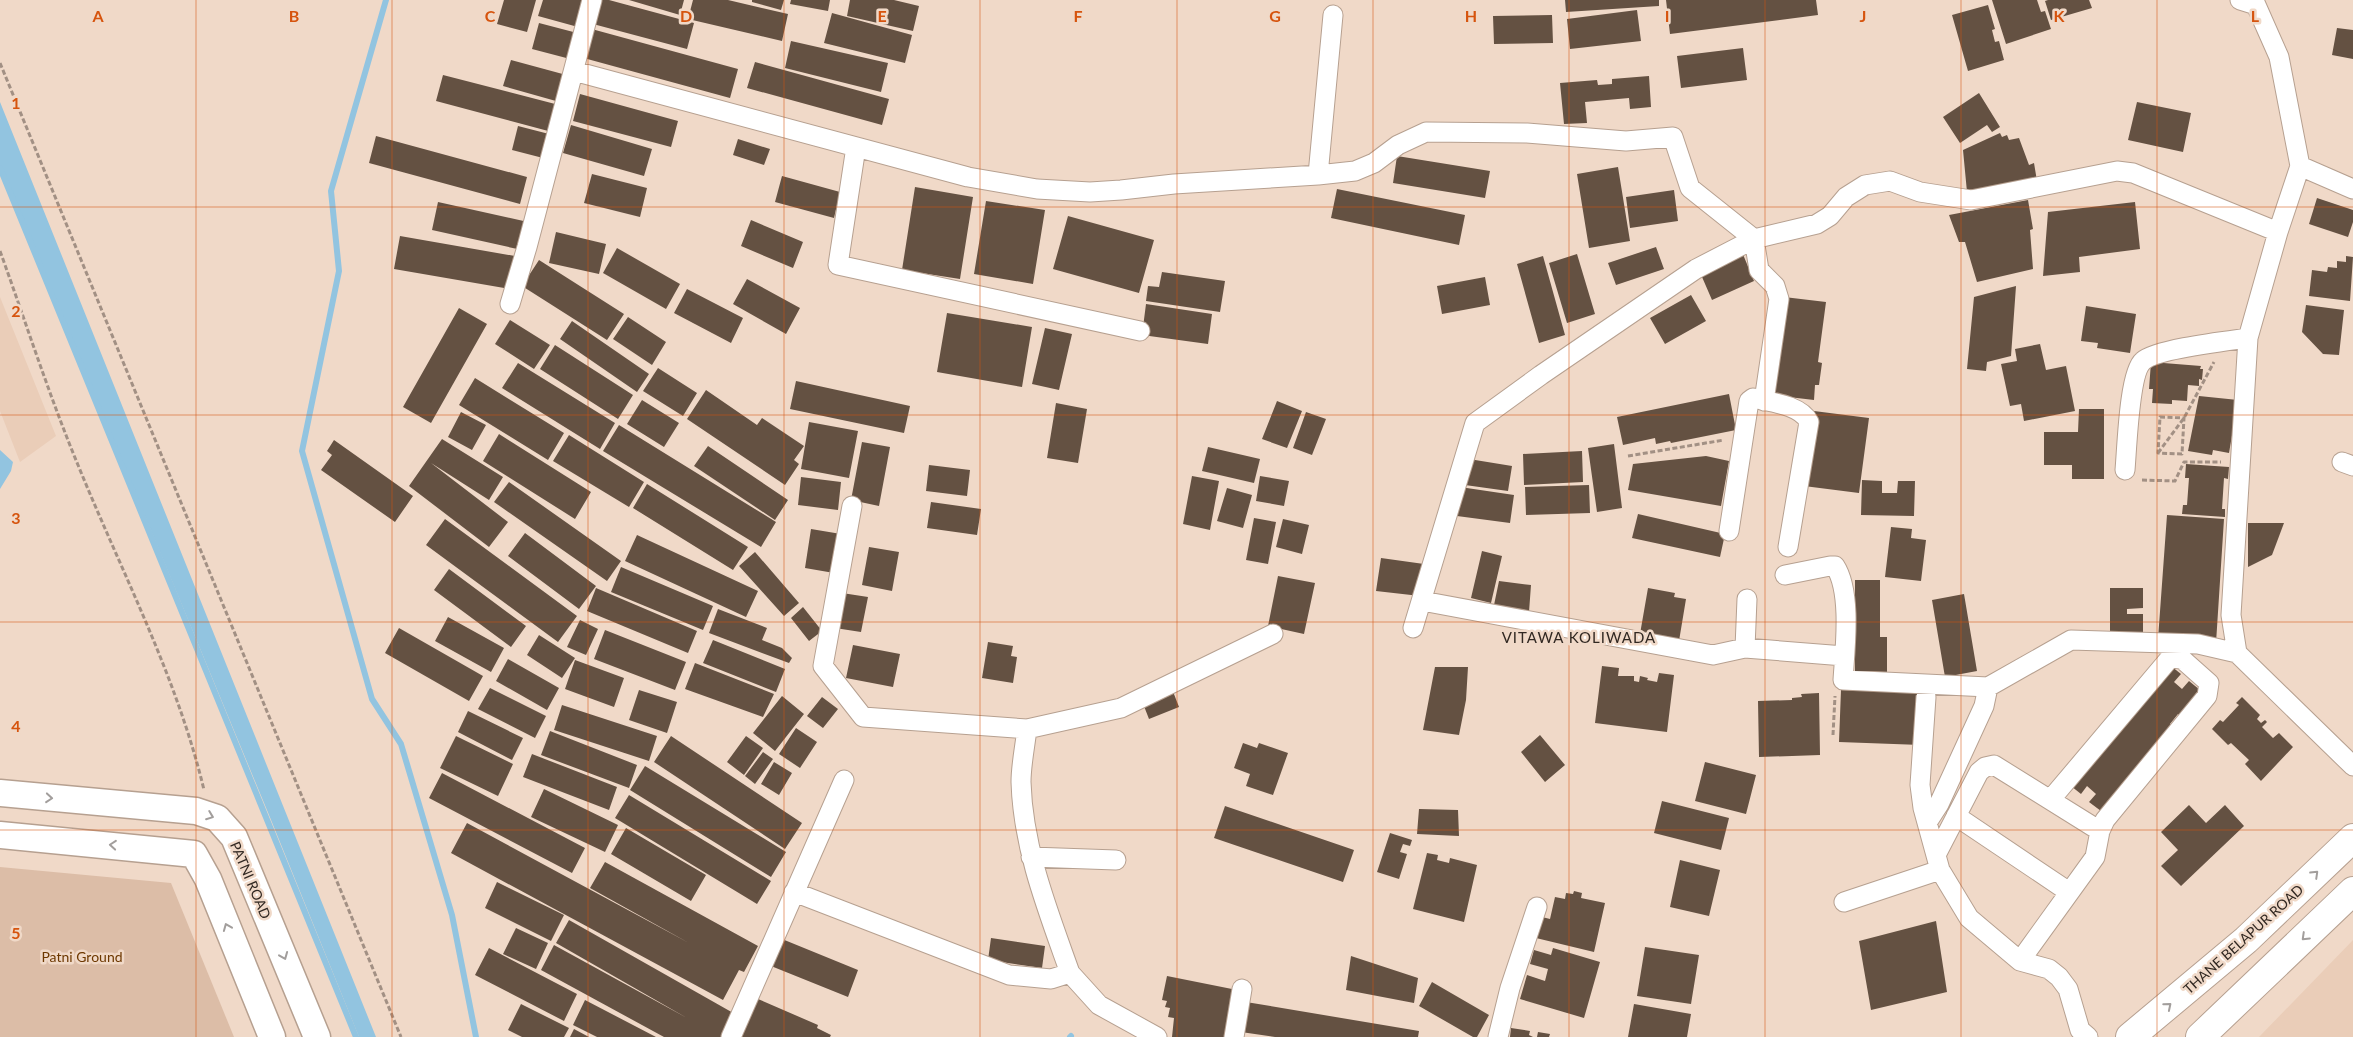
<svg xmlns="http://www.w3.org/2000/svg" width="2353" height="1037" font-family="Lato,sans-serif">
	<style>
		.built { fill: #eacdb8 }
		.green { fill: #dcbda7 }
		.water { fill: #92c4e0 }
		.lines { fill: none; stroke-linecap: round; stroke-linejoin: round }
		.stream { stroke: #92c4e0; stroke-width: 6 }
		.building { fill: #645142 }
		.street-casing { stroke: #b6a090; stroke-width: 21 }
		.secondary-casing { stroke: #b6a090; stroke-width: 29 }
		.primary-casing { stroke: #b6a090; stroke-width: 30 }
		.path { stroke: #a29084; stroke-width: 3; stroke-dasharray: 5 2.5; stroke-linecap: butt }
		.street { stroke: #fff; stroke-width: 19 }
		.secondary { stroke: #fff; stroke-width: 26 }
		.primary { stroke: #fff; stroke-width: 28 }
		.oneway { stroke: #a29e9c }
		.grid { fill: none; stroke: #d6540e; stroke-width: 1; stroke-opacity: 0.55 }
		.labels { text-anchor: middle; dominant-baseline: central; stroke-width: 5; stroke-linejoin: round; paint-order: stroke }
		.street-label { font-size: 14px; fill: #312822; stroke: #f0d9c8 }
		.park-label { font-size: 14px; fill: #6d3800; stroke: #f0d9c8 }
		.neighbourhood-label { font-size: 15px; letter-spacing: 1px; fill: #312822; stroke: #f0d9c8 }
		.grid-label { font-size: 16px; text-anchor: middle; font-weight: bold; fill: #d6540e; stroke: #f0d9c8; stroke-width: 5; stroke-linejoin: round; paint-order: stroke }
	</style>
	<rect width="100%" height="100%" fill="#f0d9c8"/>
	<path class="built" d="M0 297 56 436 20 462 0 411Z
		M2353 940V1037H2259Z"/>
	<path class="green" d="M0 867 171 883 234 1037H0Z"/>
	<path class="water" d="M0 102 376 1037H359L269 815 0 166Z
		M0 450 13 462 11 471 0 489Z"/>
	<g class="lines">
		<path class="stream" d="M386 0 331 191 339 271 302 451 372 699 401 744 452 915 476 1037
			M0 168 356 1037
			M1070 1037 1071 1036"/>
	</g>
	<path class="building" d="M504 0H536L527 32 497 24Z
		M543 0H586L578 27 538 16Z
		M600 0H609L694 23 687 49 593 24Z
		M629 0H684L680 15Z
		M693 0H728L788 14 782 41 688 19Z
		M752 0H784L781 10 752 2Z
		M791 0H830L828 11 790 4Z
		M850 0H894L919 6 913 31 847 16Z
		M1565 0H1659V6L1566 12Z
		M1666 0H1816L1818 15 1670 34Z
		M1992 0H2037L2041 12 2045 11 2051 29 2006 44Z
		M2048 0H2089L2092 8 2051 20 2045 1Z
		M1988 5 1995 29 1992 30 1995 42 1999 41 2004 60 1968 71 1952 15Z
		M1637 10 1641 41 1570 49 1567 19Z
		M832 13 912 35 905 63 824 43Z
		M1552 15 1553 43 1494 44 1493 16Z
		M539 23 581 34 574 60 532 49Z
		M588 28 738 69 730 98 580 57Z
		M2337 28 2353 30V59L2332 55Z
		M791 41 888 63 881 92 785 68Z
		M1743 48 1747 80 1681 88 1677 56Z
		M511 60 570 76 563 103 503 86Z
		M755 62 889 99 882 125 747 88Z
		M443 75 559 105 552 132 436 101Z
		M1649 76 1651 107 1630 109 1629 98 1585 102 1587 123 1564 124 1560 83 1597 80 1598 85 1612 84V79Z
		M1979 93 2000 127 1992 132 1987 125 1960 143 1943 117Z
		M580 94 678 121 671 147 573 121Z
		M2137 102 2191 113 2183 152 2128 140Z
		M571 125 652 149 644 176 563 153Z
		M518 126 549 134 543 158 512 150Z
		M2000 133 2002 137 2007 135 2009 140 2019 138 2029 165 2034 163 2037 181 1967 192 1963 150Z
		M376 136 527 177 520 204 369 163Z
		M738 139 770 149 764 165 733 155Z
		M1397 156 1490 171 1485 198 1393 183Z
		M1618 167 1630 241 1589 248 1577 174Z
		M592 174 647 188 640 217 584 203Z
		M782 176 840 192 834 218 775 202Z
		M915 187 973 197 960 279 902 270Z
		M1337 189 1465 215 1459 245 1331 218Z
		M1674 190 1678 221 1630 228 1626 197Z
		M2317 198 2353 210V222L2348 237 2309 224Z
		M2028 200 2033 229 2030 230 2033 269 1977 282 1965 242H1959L1949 215Z
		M986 201 1045 210 1033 284 974 274Z
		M438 202 528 222 522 250 432 230Z
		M2135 202 2140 249 2079 257 2080 272 2043 276 2048 212Z
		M1068 216 1154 240 1139 293 1053 269Z
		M751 220 803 242 793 268 741 246Z
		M556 232 606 244 599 274 549 263Z
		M400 236 515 256 510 289 394 269Z
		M1656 247 1664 269 1616 285 1608 263Z
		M617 248 680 284 666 309 603 273Z
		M1742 252 1754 281 1712 300 1699 270Z
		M1577 254 1595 314 1567 323 1549 263Z
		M1543 256 1565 335 1539 343 1517 264Z
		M2346 256 2353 257 2350 301 2309 296 2312 270 2327 272 2328 267 2337 268V261L2346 262Z
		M539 260 624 314 607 340 522 286Z
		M1162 272 1225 281 1220 312 1146 301 1148 286 1159 287Z
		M1485 277 1490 305 1442 314 1437 286Z
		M747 279 800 308 786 334 733 304Z
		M2016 286 2011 356 1987 362 1986 371 1967 369 1974 297Z
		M687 289 743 318 731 343 674 313Z
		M1691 295 1706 321 1665 344 1650 318Z
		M1784 297 1826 302 1818 362 1822 363 1819 385H1815L1814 400 1772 395Z
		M1146 304 1212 314 1208 344 1142 335Z
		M2306 305 2344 310 2339 355 2323 354 2302 332Z
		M2086 306 2136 314 2130 353 2097 348 2098 343 2081 341Z
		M459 308 487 324 431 423 403 407Z
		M947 313 1032 327 1022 387 937 372Z
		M628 317 666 342 652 365 613 339Z
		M510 320 550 345 534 369 495 344Z
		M572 321 649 374 637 392 560 339Z
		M1045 328 1072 334 1059 390 1032 384Z
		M2040 344 2046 370 2066 366 2075 411 2024 421 2021 404 2010 406 2001 364 2017 361 2015 349Z
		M555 345 633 395 618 419 540 369Z
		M2151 362 2201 366 2200 369H2203L2202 380 2199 379V386L2188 385 2187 401 2172 400V404L2152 403 2153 389H2149Z
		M518 363 615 423 600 449 502 388Z
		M658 368 697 393 683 416 643 391Z
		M475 378 564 433 548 460 459 405Z
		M796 381 910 406 904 433 790 409Z
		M706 390 757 425 762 418 804 446 794 460 799 464 785 485 687 419Z
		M1729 394 1736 430 1671 443 1670 441 1656 444 1655 438 1623 445 1617 417Z
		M2199 396 2238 400 2229 453 2213 450 2212 455 2188 451Z
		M642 400 679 423 664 447 627 424Z
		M1277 401 1302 411 1287 448 1262 439Z
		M1056 403 1087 409 1078 463 1047 458Z
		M2079 409H2104V479H2072V465H2044V432H2078Z
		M1814 411 1869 418 1859 493 1804 486Z
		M461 412 486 425 472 450 448 437Z
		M1306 412 1326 419 1312 455 1293 448Z
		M809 422 858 431 849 478 801 469Z
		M619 425 776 522 761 547 603 451Z
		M499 434 591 492 575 519 483 461Z
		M569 435 644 482 629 507 553 461Z
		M442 439 503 477 489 500 431 463 508 522 489 547 409 486Z
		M334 440 413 496 395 522 321 470 332 455 327 451Z
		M862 442 890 447 879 506 851 500Z
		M1614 444 1622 508 1597 512 1588 448Z
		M708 446 788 500 775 520 694 466Z
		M1208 447 1260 459 1254 483 1202 471Z
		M1582 451 1583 482 1524 485 1523 454Z
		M1706 456 1729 461 1721 506 1628 490 1633 464Z
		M1469 459 1512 466 1508 491 1465 485Z
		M2186 464 2229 467 2228 479 2224 478 2222 509H2225V517L2182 514 2183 505H2187L2189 478H2185Z
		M929 465 970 470 967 496 926 491Z
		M1192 476 1219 481 1210 530 1183 524Z
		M1260 476 1289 481 1284 506 1256 501Z
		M801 477 841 482 838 510 798 505Z
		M1862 480 1882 481V493H1897L1898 481H1915L1914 516 1861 515Z
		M509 482 621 561 607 581 494 502Z
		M647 484 748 547 733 570 633 508Z
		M1589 485 1590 513 1526 515 1525 487Z
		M1460 487 1514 495 1510 523 1457 516Z
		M1227 488 1252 495 1243 528 1217 521Z
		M931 502 981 509 977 535 927 528Z
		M1638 514 1725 534 1720 557 1632 538Z
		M2167 515 2224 519 2216 643 2158 639Z
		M1254 518 1276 522 1268 564 1246 560Z
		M445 519 577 616 558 642 426 545Z
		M1283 519 1309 525 1302 554 1276 547Z
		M2248 523H2284L2272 555 2248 567Z
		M1891 527 1912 529 1911 538 1926 540 1921 581 1885 577Z
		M811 529 841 534 834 573 805 568Z
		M525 533 596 586 579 609 508 556Z
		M637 535 758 591 746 617 625 561Z
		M869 547 899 552 892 591 862 585Z
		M1482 551 1502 556 1491 603 1471 598Z
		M755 552 799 603 784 616 739 566Z
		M1381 558 1424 564 1420 596 1376 591Z
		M621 567 713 606 703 630 611 592Z
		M449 569 526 626 511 647 434 590Z
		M1278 576 1315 583 1304 634 1268 626Z
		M1855 580H1880V637H1887V677H1855Z
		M1499 581 1531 585 1529 612 1494 605Z
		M596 588 697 631 688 653 587 611Z
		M1648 588 1675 593 1674 597 1686 599 1679 641 1640 634Z
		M2110 588H2143V608L2127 609V614H2143V639H2110Z
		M842 593 868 597 861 632 835 628Z
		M1964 594 1977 671 1945 677 1932 600Z
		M803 607 822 631 809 641 791 618Z
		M718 609 767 628 762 640 782 648 792 658 789 663 709 633Z
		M448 617 504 648 491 672 435 641Z
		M580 620 598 629 586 655 567 647Z
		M399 628 483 676 469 701 385 653Z
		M605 630 686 662 675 690 594 659Z
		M539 635 575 658 562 678 527 655Z
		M713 640 785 669 776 692 703 663Z
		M988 642 1013 646 1011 656 1017 657 1013 683 982 678Z
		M853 645 900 654 893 687 846 678Z
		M508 659 559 688 547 710 496 681Z
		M575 660 624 678 614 707 565 689Z
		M695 663 774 694 763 717 685 689Z
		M1602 666 1619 668 1618 676H1634V681L1639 682 1640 676 1648 678 1647 680 1657 682 1659 673 1674 675 1667 732 1595 723Z
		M2171 666 2181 674 2174 682 2182 689 2189 681 2200 690 2181 717 2178 714 2170 724 2172 726 2101 811 2089 802 2096 794 2087 786 2081 794 2071 786Z
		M1435 667H1468L1466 700 1459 735 1423 730Z
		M490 688 546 716 535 738 478 709Z
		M1172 689 1179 707 1149 719 1142 701Z
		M639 690 677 702 667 733 629 720Z
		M1841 690 1923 693 1921 745 1839 742Z
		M1819 693 1820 755 1759 757 1758 701 1792 700V698L1802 697 1801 694Z
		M782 696 804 714 775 751 753 733Z
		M822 697 838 709 823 728 807 716Z
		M2242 697 2260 715 2257 719 2261 723 2265 720 2267 722 2262 727 2273 738 2279 733 2293 747 2261 781 2245 764 2249 760 2231 743 2228 745 2212 729 2220 720 2223 722 2239 705 2236 703Z
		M562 705 657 736 649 761 554 730Z
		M468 711 523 738 512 760 458 732Z
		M796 728 817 742 800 768 779 754Z
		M550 731 637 765 629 788 541 755Z
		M1540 735 1565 765 1545 782 1521 752Z
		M456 736 513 764 498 796 440 768Z
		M671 736 802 823 785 849 654 762Z
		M746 736 763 748 744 775 727 762Z
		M1243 743 1257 748 1259 743 1288 753 1273 795 1246 786 1250 774 1234 768Z
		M763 752 773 759 755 784 745 776Z
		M532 754 617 787 609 810 523 777Z
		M774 762 792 773 779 795 761 784Z
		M1705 762 1756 775 1746 814 1695 801Z
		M645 766 786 852 771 877 630 790Z
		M442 773 585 848 572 873 429 798Z
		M544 789 618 825 605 852 531 817Z
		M629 795 771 881 757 904 615 818Z
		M1662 801 1729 818 1721 850 1654 833Z
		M2189 805 2206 823 2225 805 2244 826 2181 886 2161 866 2178 850 2161 832Z
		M1225 806 1354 850 1343 882 1214 838Z
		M1419 809 1458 810 1459 836 1417 834Z
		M467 823 689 943 590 888 605 862 758 946 744 972 739 970 723 1000 451 853Z
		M626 828 706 875 691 901 611 854Z
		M1390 833 1412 840 1410 846 1403 844 1400 852 1407 854 1399 879 1377 872Z
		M1427 853 1438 855 1437 860 1449 863 1450 858 1477 865 1464 922 1413 909Z
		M1680 860 1720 870 1709 916 1670 907Z
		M497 882 564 915 551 941 485 908Z
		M1574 891 1582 893 1581 898 1605 903 1594 952 1536 938 1542 917 1550 919 1555 897 1565 899 1566 893 1573 894Z
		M569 920 735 1014 721 1037H664L541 970 554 945 687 1018 556 943Z
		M1936 921 1947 992 1871 1010 1859 941Z
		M516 928 548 943 536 969 503 954Z
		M991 938 1045 946 1042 968 988 960Z
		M782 939 858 970 848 997 771 966Z
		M1645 947 1699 955 1691 1004 1637 996Z
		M489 948 577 994 564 1021 475 975Z
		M1553 948 1600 962 1584 1018 1520 999 1527 975 1545 981 1548 969 1530 964 1534 950 1551 955Z
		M1351 956 1418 978 1414 1003 1346 990Z
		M1167 976 1237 990 1227 1037H1172L1174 1018 1168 1017 1170 1008 1165 1007 1167 1001 1162 1000Z
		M1432 982 1489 1015 1477 1037H1473L1419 1006Z
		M758 999 818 1025 817 1028 831 1035 830 1037H741Z
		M585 1000 656 1037H597L573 1025Z
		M1246 1002 1419 1031 1418 1037H1275L1241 1032Z
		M521 1004 569 1028 564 1037H522L508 1030Z
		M1634 1004 1691 1014 1687 1037H1628Z
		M1511 1028 1530 1031 1529 1035 1533 1037H1510Z
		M574 1029 589 1037H570Z
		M1538 1032 1550 1034 1549 1037H1537Z"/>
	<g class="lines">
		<defs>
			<path id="street" d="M2240 0 2256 5 2279 57 2300 166 2278 232 2248 338 2231 615 2237 653 2353 766
				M574 71 968 177 1037 189 1090 192 1121 190 1174 184 1318 175 1333 15
				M856 147 838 265 1140 331
				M2300 166 2353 189
				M1318 175 1355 171 1374 163 1398 145 1426 132 1527 133 1626 141 1673 137 1690 188 1754 239 1696 269 1541 375 1475 423 1413 628
				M510 304 527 247 592 0
				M1764 401 1779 299 1775 286 1759 270 1754 239 1817 224 1830 216 1846 197 1865 185 1890 181 1920 192 1971 200 2117 171 2133 173 2278 232
				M2342 462 2353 466
				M2125 470C2127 449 2129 373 2143 361 2156 349 2227 341 2248 338
				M852 506 823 666 863 717 1027 729 1121 708 1273 634
				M1729 531 1749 401 1753 398C1770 402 1801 405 1809 422L1788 547
				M1785 575 1830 566H1835C1852 592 1845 649 1843 680L1988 687 2071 640 2198 644 2237 653
				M1422 601 1713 655 1745 648 1747 599
				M1745 648 1844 656
				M1926 697 1920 785 1923 808 1940 870 1969 918 2020 961 2049 969 2059 977 2068 989 2080 1030 2088 1037
				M1027 729C1025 746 1021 765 1021 782 1023 849 1048 911 1070 973
				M1956 816 2069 892
				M1928 821 1939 804 1984 706 1988 687
				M1936 855 1979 772 1985 767 1994 765 2100 831
				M1031 857 1116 860
				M794 892 1009 975 1051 979 1070 973 1099 1005 1157 1037
				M1844 902 1940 870
				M2020 961 2095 857 2100 831 2105 820 2207 696 2209 683 2182 659 2170 658 2051 799
				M731 1037 844 780
				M1234 1037 1242 989
				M1498 1037 1510 988 1537 907"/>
			<path id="secondary" d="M0 793 196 811 217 818 234 837 317 1037
				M0 835 194 854 208 879 272 1037"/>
			<path id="primary" d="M2130 1037 2246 940 2353 838
				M2200 1037 2353 891"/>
		</defs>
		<use href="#street" class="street-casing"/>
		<use href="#secondary" class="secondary-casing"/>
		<use href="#primary" class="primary-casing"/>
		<path class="path" d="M0 63 401 1037
			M0 251C26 323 49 395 78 465 122 573 177 677 204 790
			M2160 417 2184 418 2182 454 2158 453Z
			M2158 453 2184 418 2214 362
			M1628 456 1724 440
			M2142 480 2175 481 2184 462H2221
			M1833 735 1835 696"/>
		<use href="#street" class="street"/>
		<use href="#secondary" class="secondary"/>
		<use href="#primary" class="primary"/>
	</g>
	<defs><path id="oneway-chevron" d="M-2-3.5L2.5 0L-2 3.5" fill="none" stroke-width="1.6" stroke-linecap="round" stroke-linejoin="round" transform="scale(1.25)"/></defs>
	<g class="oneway">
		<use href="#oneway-chevron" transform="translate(49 798) rotate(5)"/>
		<use href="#oneway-chevron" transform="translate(210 816) rotate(21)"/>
		<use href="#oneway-chevron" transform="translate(113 845) rotate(-175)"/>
		<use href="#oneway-chevron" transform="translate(2315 874) rotate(-44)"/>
		<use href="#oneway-chevron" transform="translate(227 927) rotate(-112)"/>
		<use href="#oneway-chevron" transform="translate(2305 937) rotate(136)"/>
		<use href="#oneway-chevron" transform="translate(284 956) rotate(68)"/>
		<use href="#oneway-chevron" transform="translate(2168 1006) rotate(-40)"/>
	</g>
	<path class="grid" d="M196 0V1037M392 0V1037M588 0V1037M784 0V1037M980 0V1037M1177 0V1037M1373 0V1037M1569 0V1037M1765 0V1037M1961 0V1037M2157 0V1037M0 207H2353M0 415H2353M0 622H2353M0 830H2353"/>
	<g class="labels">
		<g class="street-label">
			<text transform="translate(251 880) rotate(67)">PATNI ROAD</text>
			<text transform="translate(2243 939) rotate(-42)">THANE BELAPUR ROAD</text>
		</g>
		<g class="park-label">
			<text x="82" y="956">Patni Ground</text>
		</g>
		<g class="neighbourhood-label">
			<text x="1579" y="637">VITAWA KOLIWADA</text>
		</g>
	</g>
	<g class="grid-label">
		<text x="98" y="22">A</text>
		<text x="294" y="22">B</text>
		<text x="490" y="22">C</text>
		<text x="686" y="22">D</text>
		<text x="882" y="22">E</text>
		<text x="1078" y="22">F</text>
		<text x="1275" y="22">G</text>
		<text x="1471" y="22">H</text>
		<text x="1667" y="22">I</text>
		<text x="1863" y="22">J</text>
		<text x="2059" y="22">K</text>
		<text x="2255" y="22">L</text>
		<text x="16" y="109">1</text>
		<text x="16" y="317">2</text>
		<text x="16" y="524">3</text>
		<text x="16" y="732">4</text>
		<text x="16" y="939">5</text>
	</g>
</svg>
